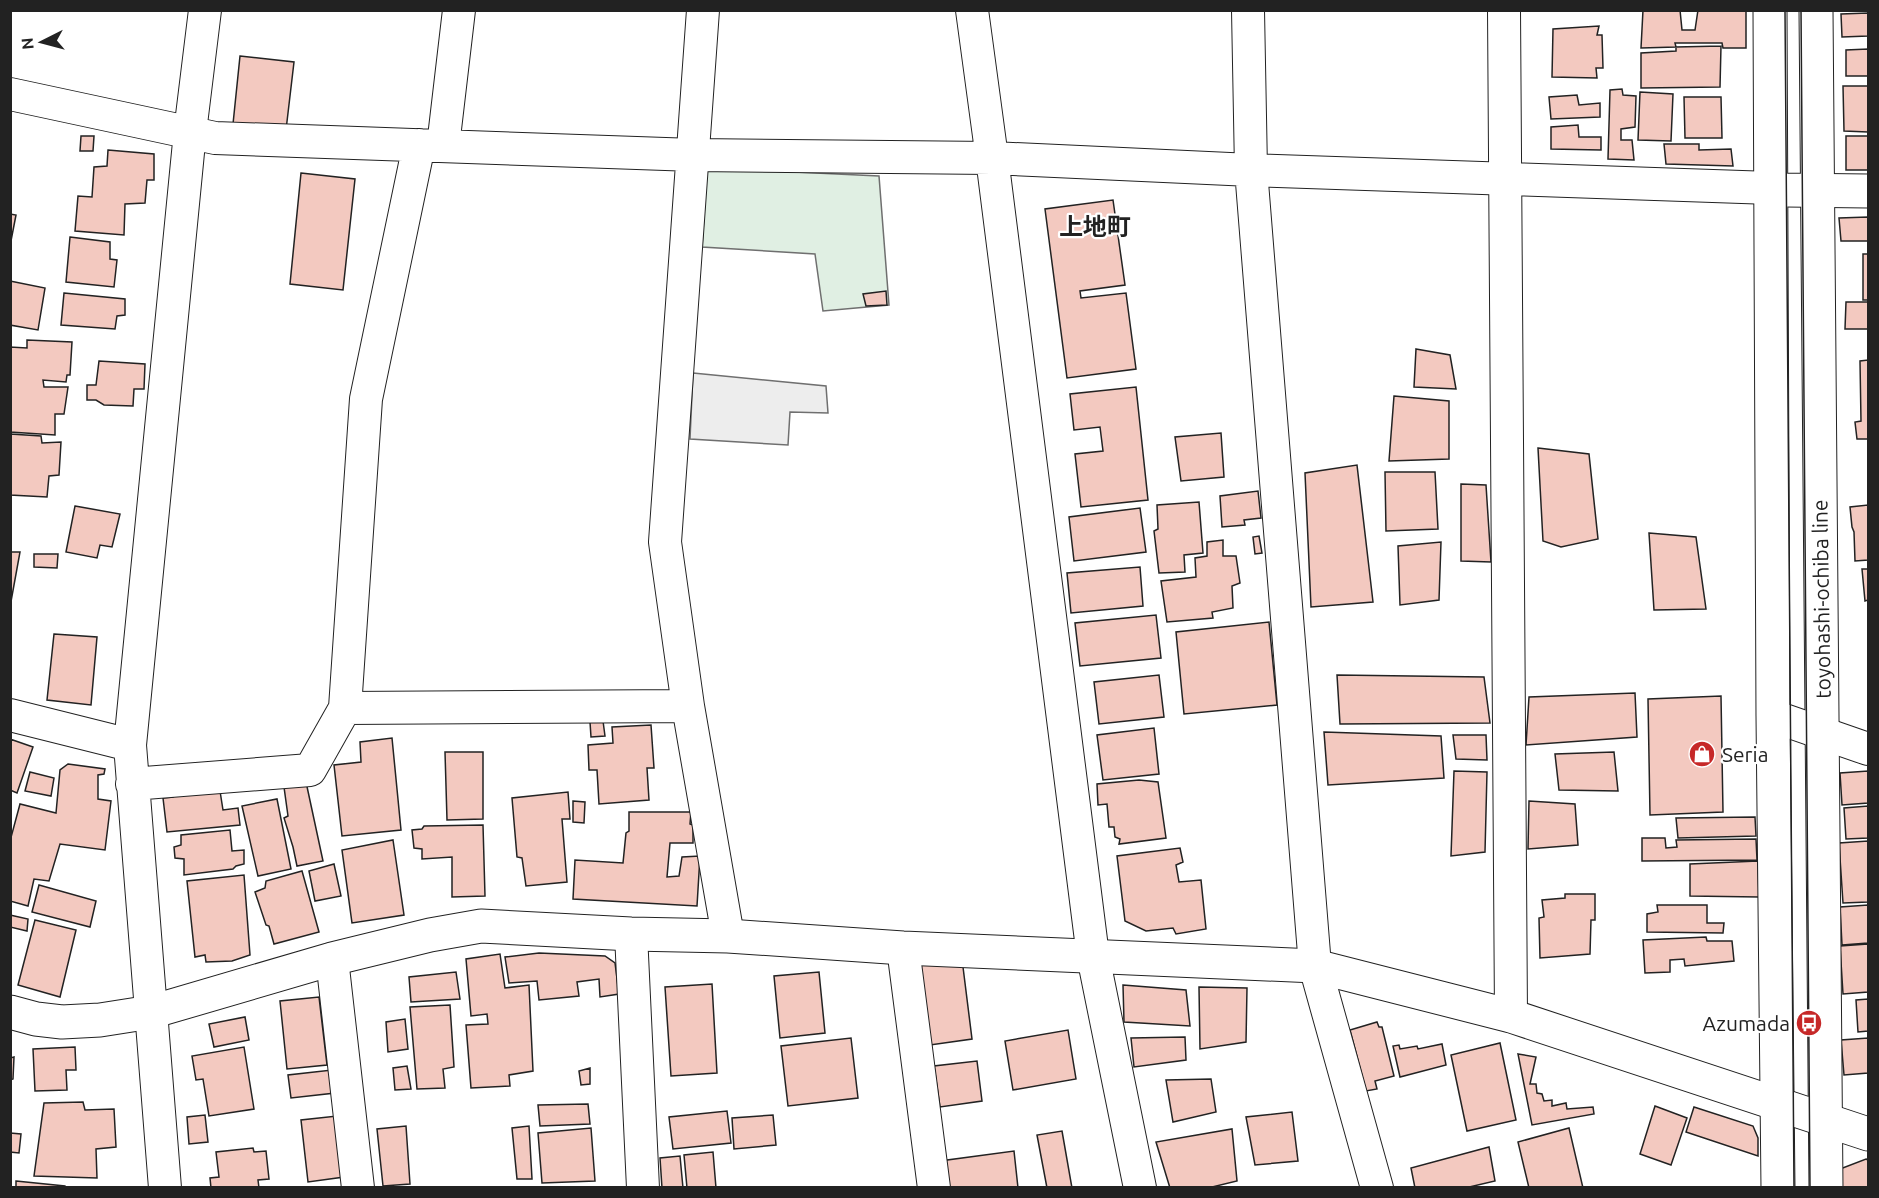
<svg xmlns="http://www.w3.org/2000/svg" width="1879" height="1198" font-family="Ubuntu,'Noto Sans JP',sans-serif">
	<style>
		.green { fill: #e0efe3; stroke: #6f6f6f; stroke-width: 1.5 }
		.parking { fill: #ededed; stroke: #6f6f6f; stroke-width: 1.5 }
		.building { fill: #f3c9c0; stroke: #222; stroke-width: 1.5 }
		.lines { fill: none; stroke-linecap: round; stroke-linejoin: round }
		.minor-casing { stroke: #222; stroke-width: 34 }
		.tertiary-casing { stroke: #222; stroke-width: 35 }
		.primary-casing { stroke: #222; stroke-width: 35 }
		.minor { stroke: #fff; stroke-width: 32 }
		.tertiary { stroke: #fff; stroke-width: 33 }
		.primary { stroke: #fff; stroke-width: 33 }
		.tram { stroke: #222; stroke-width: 1.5 }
		.labels { text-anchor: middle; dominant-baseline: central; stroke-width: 4.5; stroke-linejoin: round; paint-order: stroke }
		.street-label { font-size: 21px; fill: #222; stroke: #fff }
		.poi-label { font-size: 21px; fill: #222; stroke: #fff; text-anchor: start }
		.quarter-label { font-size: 24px; font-weight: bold; fill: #222; stroke: #fff }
	</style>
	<rect width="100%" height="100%" fill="#fff"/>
	<path class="green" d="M707 168 879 176 889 305 823 311 815 254 702 247Z"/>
	<path class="parking" d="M693 373 826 386 828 413 790 412 788 445 690 439Z"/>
	<path class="building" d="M1643 10H1680L1682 30H1695L1698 10H1746V48H1723L1722 43H1675L1676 47 1641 48Z
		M1868 13V36L1842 37 1841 14Z
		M1599 26 1597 35H1602L1603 68H1596L1597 78 1552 77 1553 29Z
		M1721 46 1720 87 1641 88V53L1676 51V47Z
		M1868 49V76H1846V50Z
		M240 56 294 62 286 130 233 124Z
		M1843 86H1868V132L1844 131Z
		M1622 89 1623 95 1636 96 1635 127 1621 129V140H1632L1634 160 1608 159 1610 90Z
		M1640 92 1673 94 1671 141 1638 140Z
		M1577 95 1579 105 1600 103V117L1551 119 1549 97Z
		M1684 97H1721L1722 138H1685Z
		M1578 125 1579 137H1601V150L1551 149V127Z
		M81 136H94L93 151H80Z
		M1846 136H1868V170H1846Z
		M1664 144H1699V150L1731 149 1733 166 1666 164Z
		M108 150 154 154V180H147L145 203 125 204 124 235 75 231 78 196 92 197 94 167 107 166Z
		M301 173 355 179 343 290 290 284Z
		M1113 200 1125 285 1080 291 1081 298 1126 293 1136 369 1067 378 1045 209Z
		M10 214 16 215 10 246Z
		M1868 217V241H1841L1839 218Z
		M70 237 110 242V259L117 260 114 287 66 282Z
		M1863 254H1868V300H1863Z
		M10 281 45 288 38 330 10 325Z
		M886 291 887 305 866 306 863 294Z
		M64 293 125 299V315L117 316 115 329 61 325Z
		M1846 302H1868V329H1845Z
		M27 340 72 342 70 375H67L66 382 43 380 44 387H68L64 414H55V435L10 432V347L27 348Z
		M1416 349 1450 355 1456 389 1414 387Z
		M1868 360V439H1857L1855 422 1861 421 1860 361Z
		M99 361 145 364 144 389H134L133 406 104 405 96 400H87V385H96Z
		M1136 387 1148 500 1081 507 1075 454 1103 451 1100 427 1074 430 1070 394Z
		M1394 396 1449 401V459L1389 461Z
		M1221 433 1224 477 1181 481 1175 437Z
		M10 434 41 436 42 443 61 442 59 475 49 476 47 497 10 495Z
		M1538 448 1589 454 1598 539 1561 547 1543 541Z
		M1357 465 1373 602 1311 607 1305 473Z
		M1385 472H1435L1438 529 1386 531Z
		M1461 484 1486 485 1491 562 1461 561Z
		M1258 491 1261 518 1244 520 1245 525 1222 527 1220 496Z
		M1199 502 1203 553 1184 555 1185 572 1159 573 1154 531 1158 529 1157 505Z
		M1868 505V560L1855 561 1854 532 1852 527 1850 507Z
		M75 506 120 514 112 547 100 545 97 558 66 552Z
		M1140 508 1146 552 1074 561 1069 517Z
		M1649 533 1696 537 1706 609 1654 610Z
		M1259 536 1262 553 1255 554 1253 537Z
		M1223 540V556H1236L1240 583 1232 586 1233 608 1212 612 1213 618 1167 622 1161 581 1196 577 1195 558 1207 556V542Z
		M1441 542 1439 600 1400 605 1398 546Z
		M10 552H20L10 607Z
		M34 554H58L57 568 34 567Z
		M1140 567 1143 606 1071 613 1067 573Z
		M1862 569H1868V600L1865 601Z
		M1156 615 1161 658 1080 666 1075 623Z
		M1269 622 1277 705 1184 714 1176 632Z
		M54 634 97 637 91 705 47 700Z
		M1159 675 1164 717 1099 724 1094 682Z
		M1337 675 1484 677 1490 723 1340 724Z
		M1635 693 1637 737 1526 745 1529 697Z
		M1721 696 1723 812 1650 815 1648 699Z
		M603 721 605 736 591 737 590 722Z
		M651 725 654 768H647L649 800 599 804 597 770H589L588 745 613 743 612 727Z
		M1154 728 1159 774 1103 780 1097 735Z
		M1324 732 1441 736 1444 778 1328 785Z
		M1453 735H1486L1487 760 1456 759Z
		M392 738 401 830 342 836 334 765 361 762 360 742Z
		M10 739 33 747 17 793 10 790Z
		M445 752H483V819L447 820Z
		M1614 752 1618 791 1559 790 1555 754Z
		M68 764 105 769 104 774 98 775V799L111 801 105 850 60 844 49 881 34 879 28 906 10 901V841L20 804 56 813 60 770Z
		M1454 771 1487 772 1485 852 1451 856Z
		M1868 771V803L1842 805 1840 773Z
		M30 772 54 778 51 796 25 791Z
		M1139 780 1158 782 1166 838 1119 844 1120 839 1115 837 1114 827H1109L1107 804 1098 805 1097 784Z
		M306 782 323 861 297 866 293 847 284 818 288 816 284 787Z
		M220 791 223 810 238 808 240 825 167 832 163 798 173 797 174 792Z
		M568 792 570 819H562L567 882 526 886 522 858 517 857 512 798Z
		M277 799 291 869 258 876 242 806Z
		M573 801 585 802 584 823 573 822Z
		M1529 801 1575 804 1578 845 1528 849Z
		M1868 806V838L1846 839 1844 808Z
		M629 812H691L690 824 693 825V843H670L667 877 679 876 682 857 700 856 697 906 573 899 575 860 623 863 626 833 629 831Z
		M1755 817 1756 836 1678 838 1676 818Z
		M483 825 485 896 452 897V857L422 859V849L414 848 412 830 422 829 424 826Z
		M230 830 232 851 244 850V864L236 866 233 869 184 875V859L175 858 174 847 181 845V835Z
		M1642 838H1665L1666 848 1677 847 1676 840 1756 839 1757 860 1642 861Z
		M393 840 404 915 352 923 342 850Z
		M1868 841V902L1843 903 1839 843Z
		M1180 848 1183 862 1176 865 1179 882 1201 880 1206 929 1176 934 1173 928 1146 931 1125 921 1117 856Z
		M1758 861 1759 897 1690 896V864Z
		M334 864 341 896 315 901 309 871Z
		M302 871 319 932 274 944 269 926 266 925 255 892 265 888 266 881Z
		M244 875 250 955 232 961 206 962 205 955 195 957 187 881Z
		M39 885 96 901 90 927 32 912Z
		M1565 894H1595V920H1591L1590 954 1540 958 1539 918 1544 917 1542 900 1565 898Z
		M1657 905H1707V923H1724L1723 933 1647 932V914L1658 912Z
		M1868 905V943L1842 945 1840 907Z
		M10 915 28 919 27 931 10 927Z
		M35 920 76 930 60 997 18 985Z
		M1706 937 1707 941H1732L1734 961 1685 966 1684 959 1670 960V972L1645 973 1643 940Z
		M1868 944V992L1843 994 1840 946Z
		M539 953 605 956 615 963 619 994 600 997 599 979 577 982 579 996 539 1000 537 981 509 983 505 957Z
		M500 954 505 988 529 985 533 1071 509 1075 510 1086 471 1088 466 1025 488 1024 487 1014 471 1016 466 959Z
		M962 959 972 1039 923 1046 913 965Z
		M456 972 460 999 411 1002 409 977Z
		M819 972 825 1033 780 1038 774 976Z
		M712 984 717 1073 671 1076 665 987Z
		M1123 985 1186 990 1190 1026 1124 1022Z
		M1199 987 1247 988 1246 1042 1200 1049Z
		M319 997 327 1065 287 1069 280 1001Z
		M1868 999V1031L1858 1032 1856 1000Z
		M450 1005 454 1067 443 1069 445 1088 417 1089 410 1007Z
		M245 1017 249 1040 214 1047 209 1024Z
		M405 1019 408 1049 388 1052 386 1022Z
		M1377 1022 1379 1027H1382L1394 1076 1375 1081 1377 1089 1366 1091 1350 1030Z
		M1068 1030 1076 1079 1013 1090 1005 1041Z
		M1185 1037 1186 1060 1134 1067 1131 1038Z
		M851 1038 858 1098 788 1106 781 1046Z
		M1868 1038V1073L1844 1075 1841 1040Z
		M1500 1043 1516 1120 1467 1131 1451 1055Z
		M1442 1044 1446 1065 1400 1077 1393 1046 1399 1045 1400 1049 1417 1046 1418 1049Z
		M75 1047 76 1070H66L67 1090 35 1091 33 1049Z
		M244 1047 254 1109 209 1116 203 1079 196 1080 192 1056Z
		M1518 1054 1536 1057 1530 1084H1536L1537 1093 1542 1094 1544 1101 1552 1100V1106L1566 1103 1567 1109 1593 1107 1594 1114 1532 1125Z
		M14 1057 13 1079 10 1080V1058Z
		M977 1061 982 1101 940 1107 934 1066Z
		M407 1066 411 1089 395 1090 393 1068Z
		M590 1068V1084L581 1085 579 1071Z
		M332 1070 335 1093 291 1098 288 1075Z
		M1211 1079 1216 1112 1173 1122 1166 1080Z
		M83 1102 85 1110 114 1109 116 1147 96 1149 97 1178 34 1176 44 1103Z
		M588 1104 590 1124 540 1126 538 1105Z
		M1655 1106 1687 1118 1671 1165 1640 1154Z
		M1694 1107 1753 1126 1758 1138V1156L1686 1132Z
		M727 1111 731 1143 673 1149 669 1117Z
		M1292 1112 1298 1161 1255 1165 1246 1117Z
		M205 1115 208 1142 189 1144 187 1117Z
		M773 1115 776 1145 734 1149 732 1118Z
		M337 1116 344 1177 308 1182 301 1120Z
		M406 1126 410 1184 383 1186 377 1129Z
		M529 1126 532 1179H517L512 1128Z
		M591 1128 595 1181 542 1183 538 1133Z
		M1569 1128 1583 1188H1529L1518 1142Z
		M1232 1129 1237 1181 1208 1188H1170L1156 1142Z
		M1062 1131 1072 1188H1047L1037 1135Z
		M10 1133 21 1134 19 1153 10 1152Z
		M1489 1147 1495 1181 1465 1188H1415L1411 1168Z
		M253 1148 254 1152 266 1151 269 1179 258 1180 259 1188H211L210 1178 219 1177 216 1152Z
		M1014 1151 1018 1188H943L940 1161Z
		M713 1152 716 1188H687L684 1155Z
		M680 1156 683 1188H662L660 1158Z
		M1866 1159 1868 1160V1188H1841L1840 1169Z
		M16 1181 65 1186 66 1188H16Z"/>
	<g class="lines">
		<defs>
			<path id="minor" d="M703 10 665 542 688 706 728 936
				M972 10 992 158 1093 956 1140 1188
				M1248 10 1251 170 1315 966 1377 1188
				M1504 10 1511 1016
				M10 94 215 138 694 155 992 158 1251 170 1771 188
				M443 146 459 10
				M345 708 688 706
				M10 715 130 745
				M1773 716 1868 749
				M132 784 310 770 345 708 366 399 419 145
				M631 934 643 1188
				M903 948 934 1188
				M332 959 358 1188
				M165 1188 130 745 190 132 205 10"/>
			<path id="tertiary" d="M1771 188 1785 190 1868 191
				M10 1012 36 1019 62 1022 100 1020 151 1012 332 959 430 935 481 926 631 934 728 936 903 948 1315 966 1511 1016 1868 1134"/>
			<path id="primary" d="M1770 10 1773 716 1778 1188
				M1816 10 1826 1188"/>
		</defs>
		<use href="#minor" class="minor-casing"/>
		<use href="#tertiary" class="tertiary-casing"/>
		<use href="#primary" class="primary-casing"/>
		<use href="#minor" class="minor"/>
		<use href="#tertiary" class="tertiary"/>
		<use href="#primary" class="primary"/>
		<path class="tram" d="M1785 10 1794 1188
			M1801 10 1810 1188"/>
	</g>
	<defs>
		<symbol id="shop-disc" viewBox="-11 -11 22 22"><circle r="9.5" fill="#c62828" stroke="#fff"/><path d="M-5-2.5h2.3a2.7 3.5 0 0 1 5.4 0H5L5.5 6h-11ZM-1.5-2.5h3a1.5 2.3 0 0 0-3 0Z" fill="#fff"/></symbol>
		<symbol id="bus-disc" viewBox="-11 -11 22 22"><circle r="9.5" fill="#c62828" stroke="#fff"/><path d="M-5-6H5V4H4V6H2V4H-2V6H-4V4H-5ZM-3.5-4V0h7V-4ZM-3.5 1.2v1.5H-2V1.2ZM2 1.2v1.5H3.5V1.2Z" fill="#fff"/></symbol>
	</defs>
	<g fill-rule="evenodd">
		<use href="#shop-disc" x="1687" y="739" width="30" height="30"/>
		<use href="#bus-disc" x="1794" y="1008" width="30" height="30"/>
	</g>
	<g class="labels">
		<g class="street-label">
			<text transform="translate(1821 599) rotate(-91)">toyohashi-ochiba line</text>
		</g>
		<g class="poi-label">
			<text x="1722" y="754">Seria</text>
			<text x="1790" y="1023" text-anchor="end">Azumada</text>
		</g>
		<g class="quarter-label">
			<text x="1095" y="226">上地町</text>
		</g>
	</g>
	<rect width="1879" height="1198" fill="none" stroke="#222222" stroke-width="24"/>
	<g transform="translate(42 42) rotate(264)" stroke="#ffffff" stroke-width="4.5" paint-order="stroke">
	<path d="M0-4.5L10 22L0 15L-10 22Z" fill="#222222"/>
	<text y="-9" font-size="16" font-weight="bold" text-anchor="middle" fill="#222222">N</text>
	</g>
</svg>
